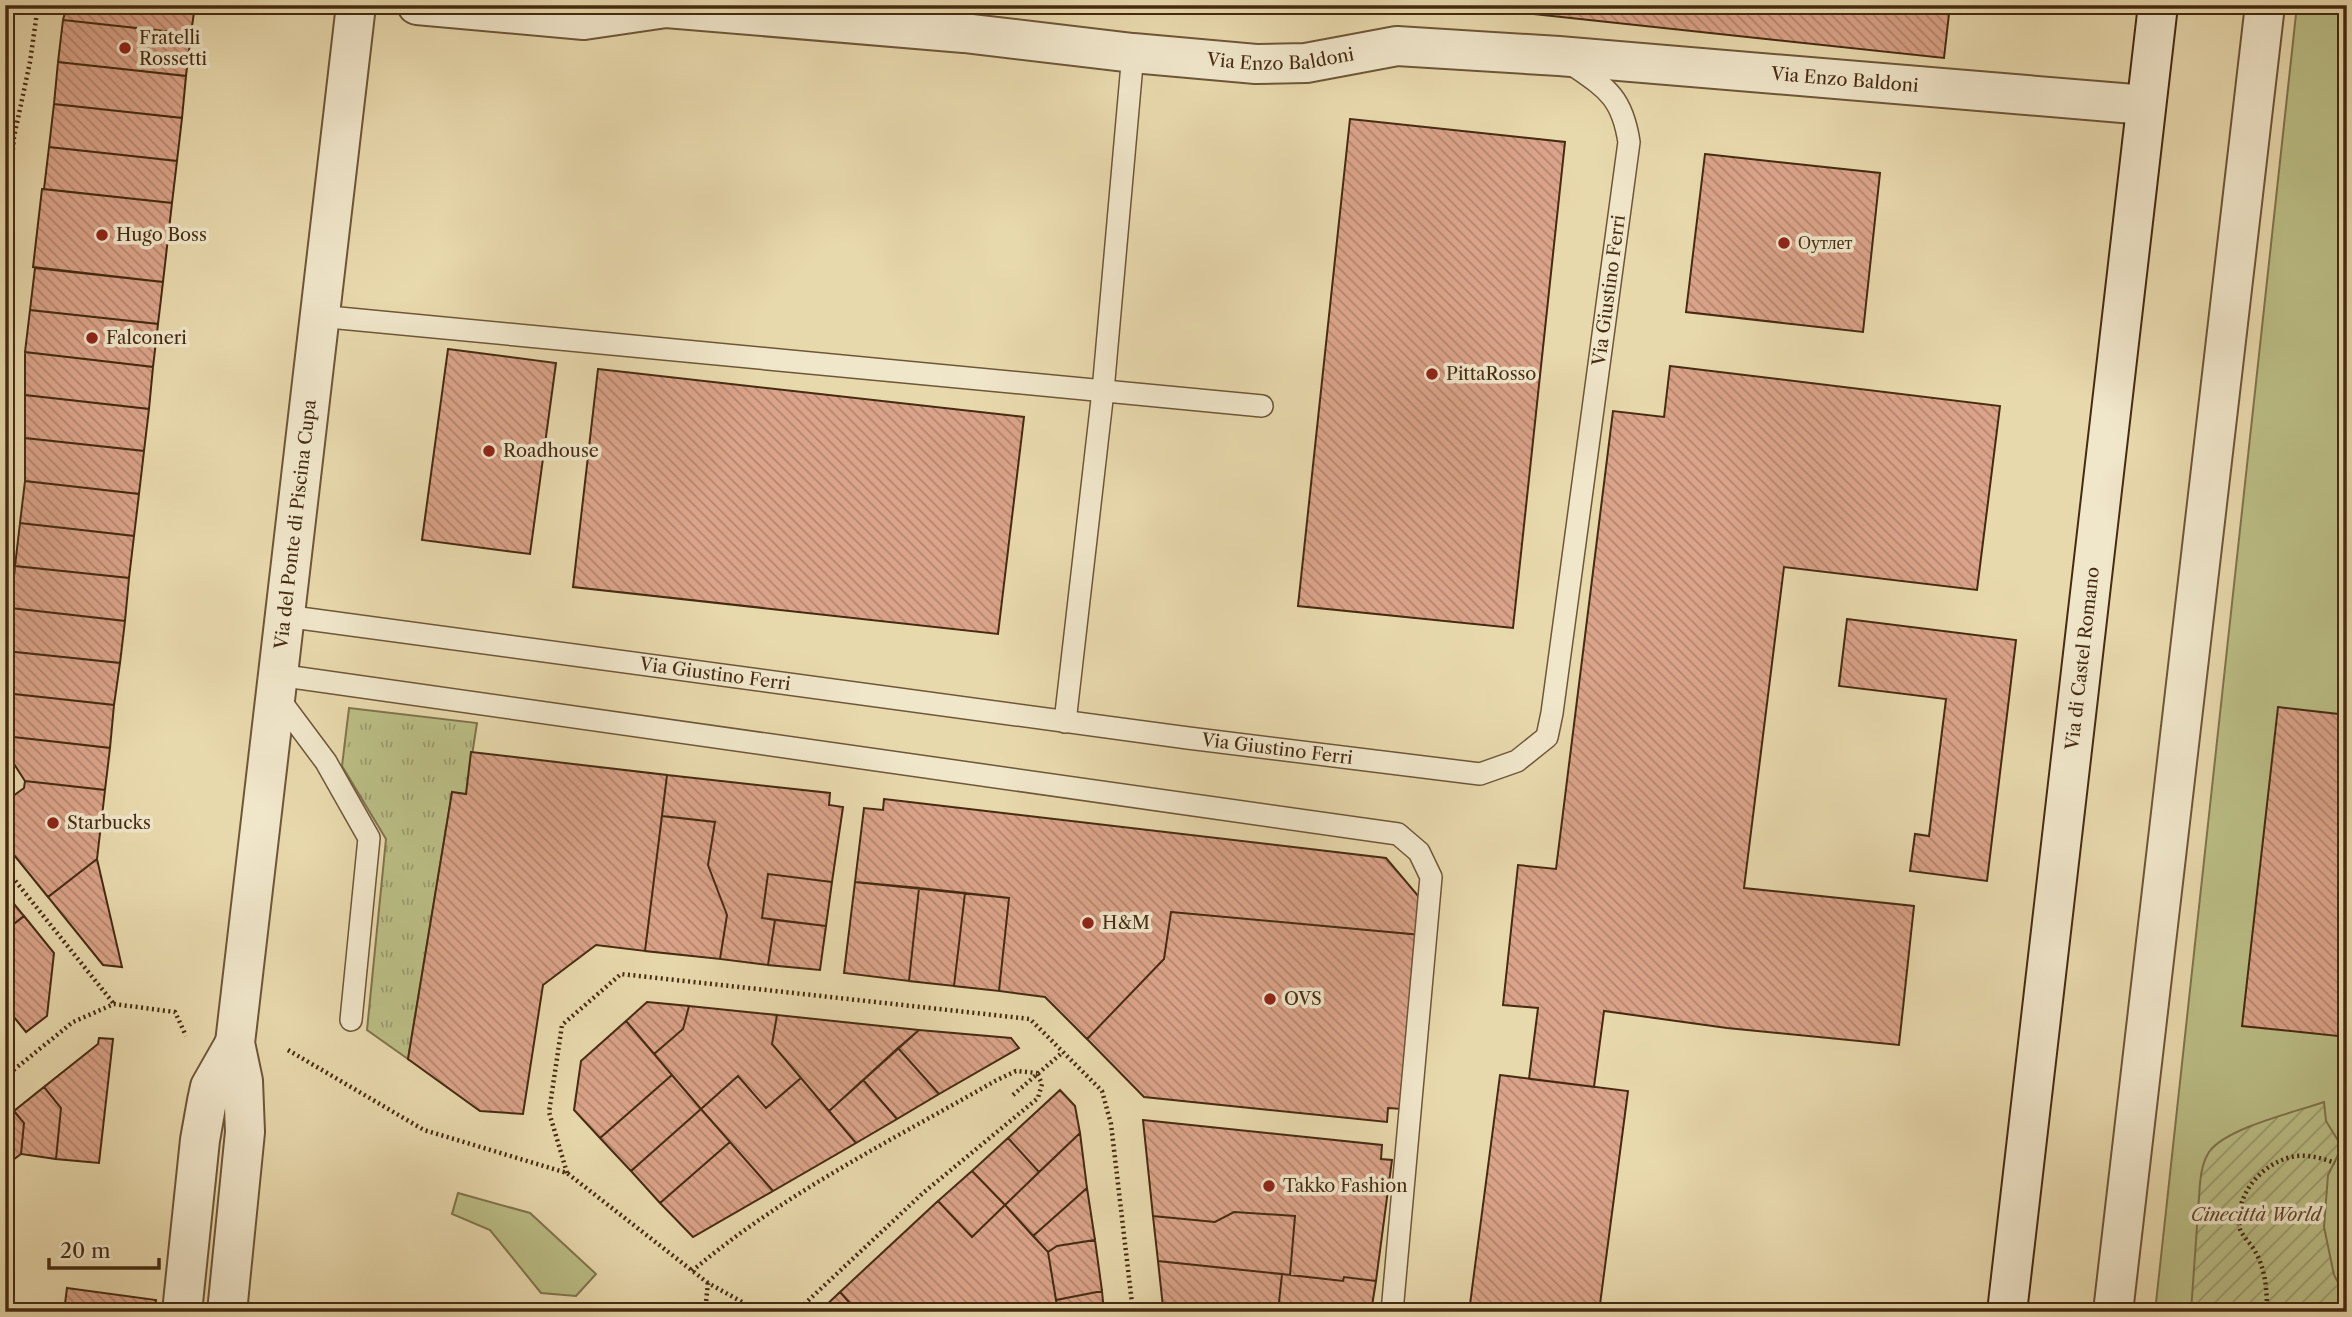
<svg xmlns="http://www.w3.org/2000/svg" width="2352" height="1317" font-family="'Libre Caslon Text',serif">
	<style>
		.grass { fill: url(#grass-tufts); stroke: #80744c; stroke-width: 2 }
		.park { fill: #bbbe86; stroke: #80744c; stroke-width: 2 }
		.garden { fill: url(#garden-furrows); stroke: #80744c; stroke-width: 2 }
		.building { fill: url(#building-back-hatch); stroke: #452b11; stroke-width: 2 }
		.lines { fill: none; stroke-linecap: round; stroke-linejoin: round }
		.lane-casing { stroke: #6e5638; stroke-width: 24 }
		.street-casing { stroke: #6e5638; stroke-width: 42 }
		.secondary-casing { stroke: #452b11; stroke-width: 42 }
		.path { stroke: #452b11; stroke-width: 4.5; stroke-dasharray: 2 3.5; stroke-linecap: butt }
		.lane { stroke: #f0e6ca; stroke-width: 21 }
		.street { stroke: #f0e6ca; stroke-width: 38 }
		.secondary { stroke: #f0e6ca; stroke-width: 38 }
		.poi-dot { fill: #8f2418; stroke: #f0e6ca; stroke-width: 2.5 }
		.labels { text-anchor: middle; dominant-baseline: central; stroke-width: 7; stroke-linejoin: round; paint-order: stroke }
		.poi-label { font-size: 18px; fill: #452b11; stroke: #f0e6ca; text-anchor: start }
		.street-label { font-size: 18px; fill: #452b11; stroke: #f0e6ca }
		.park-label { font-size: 18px; font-style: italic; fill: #5d4828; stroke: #f0e6ca }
	</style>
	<defs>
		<pattern id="grass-tufts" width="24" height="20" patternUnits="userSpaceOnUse" patternTransform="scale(1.75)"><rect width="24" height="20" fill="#bbbe86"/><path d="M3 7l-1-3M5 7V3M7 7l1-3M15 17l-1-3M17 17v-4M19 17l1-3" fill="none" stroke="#9a9b6c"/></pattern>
		<pattern id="garden-furrows" width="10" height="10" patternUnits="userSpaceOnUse" patternTransform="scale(1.75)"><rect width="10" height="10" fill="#bbbe86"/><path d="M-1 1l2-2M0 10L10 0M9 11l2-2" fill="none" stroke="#9a9b6c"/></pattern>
		<pattern id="building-back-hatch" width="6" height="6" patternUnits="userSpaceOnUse" patternTransform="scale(1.75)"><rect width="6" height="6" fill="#dba389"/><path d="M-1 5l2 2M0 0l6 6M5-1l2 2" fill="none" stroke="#b3856f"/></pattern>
	</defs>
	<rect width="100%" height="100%" fill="#e8d9ad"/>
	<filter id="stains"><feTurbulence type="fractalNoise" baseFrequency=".00286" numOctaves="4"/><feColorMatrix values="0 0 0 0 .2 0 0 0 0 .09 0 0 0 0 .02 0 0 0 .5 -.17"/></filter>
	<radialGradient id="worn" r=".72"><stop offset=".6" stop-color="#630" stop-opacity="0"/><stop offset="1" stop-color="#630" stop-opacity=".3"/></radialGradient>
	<path class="grass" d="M349 708 477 723 466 794 452 793 408 1059 367 1030 386 839 342 766Z"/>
	<path class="park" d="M2297 5H2347V1312H2155Z
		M458 1193 530 1213 596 1274 576 1296 541 1293 490 1230 452 1214Z"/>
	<path class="garden" d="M2324 1102 2326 1121 2342 1147 2328 1175 2324 1227 2334 1275 2347 1299V1312H2191L2200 1183C2201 1172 2203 1161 2209 1152 2226 1128 2295 1112 2324 1102Z"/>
	<path class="building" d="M67 5H195L191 34 63 20Z
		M1449 5H1950L1944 58Z
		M63 20 191 34 186 76 58 62Z
		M58 62 186 76 182 118 54 104Z
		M54 104 182 118 177 161 49 147Z
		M1350 119 1565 142 1513 628 1298 606Z
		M49 147 177 161 172 203 44 189Z
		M1705 154 1880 173 1863 332 1686 312Z
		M42 189 172 203 163 282 33 267Z
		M35 268 163 282 158 324 30 310Z
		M30 310 158 324 153 367 25 352Z
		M448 349 556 363 530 554 422 540Z
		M25 352 153 367 149 409 25 395Z
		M1670 366 2000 406 1977 590 1784 567 1744 888 1914 906 1899 1045 1727 1028 1604 1011 1594 1087 1529 1079 1538 1008 1503 1005 1518 865 1556 869 1613 411 1664 417Z
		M598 369 1024 417 998 634 573 587Z
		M25 395 149 409 144 451 25 438Z
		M25 438 144 451 139 494 25 481Z
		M25 481 139 494 134 536 20 523Z
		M20 523 134 536 129 578 15 566Z
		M15 566 129 578 125 621 11 608Z
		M11 608 125 621 120 663 6 651Z
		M1847 619 2016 640 1987 881 1910 871 1915 834 1929 836 1946 699 1839 686Z
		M6 651 120 663 114 705 5 693Z
		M5 693 114 705 110 748 5 736Z
		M2278 707 2347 715V1037L2242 1026Z
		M5 736 110 748 105 790 25 781 5 750Z
		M471 752 667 775 645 951 596 945 543 985 523 1114 480 1111 408 1059 452 792 466 794Z
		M667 775 830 793 829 805 843 807 832 882 768 874 762 918 775 920 768 965 720 959 727 915 708 865 715 822 662 816Z
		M25 781 105 790 97 859 48 897 5 844V802L24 788Z
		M884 799 1386 858 1425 904 1421 935 1171 912 1164 959 1087 1039 1045 997 999 991 1009 898 855 882 864 808 883 810Z
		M662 816 715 822 708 865 727 915 720 959 645 951Z
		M97 859 122 967 103 965 48 897Z
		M768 874 832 882 826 926 762 918Z
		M855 882 919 888 909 981 844 973Z
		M919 888 965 893 954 986 909 981Z
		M5 893 24 916 5 931Z
		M965 893 1009 898 999 991 954 986Z
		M1171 912 1421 935 1403 1109 1388 1108 1387 1122 1144 1097 1087 1039 1164 959Z
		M24 916 54 953 47 1016 26 1032 5 1006V931Z
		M775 920 826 926 820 970 768 965Z
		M647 1002 689 1006 683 1029 654 1054 626 1021Z
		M689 1006 777 1015 772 1044 801 1078 766 1108 738 1076 701 1109 654 1054 683 1029Z
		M777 1015 919 1030 829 1111 772 1044Z
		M626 1021 672 1075 600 1138 574 1110 581 1061Z
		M919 1030 1011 1038 1019 1048 939 1094 898 1048Z
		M99 1038 113 1039 99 1163 56 1159 61 1108 44 1087 98 1044Z
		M898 1048 939 1094 897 1119 863 1080Z
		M672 1075 701 1109 631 1171 600 1138Z
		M1500 1075 1628 1091 1599 1312H1469Z
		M738 1076 766 1108 801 1078 856 1143 773 1191 701 1109Z
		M863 1080 897 1119 856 1143 829 1111Z
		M44 1087 61 1108 56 1159 21 1154 24 1123 14 1111Z
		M1060 1090 1075 1106 1080 1133 1039 1172 1008 1138Z
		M6 1102 24 1123 21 1154 5 1166Z
		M701 1109 730 1142 660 1203 631 1171Z
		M1143 1120 1382 1145 1381 1159 1392 1160 1376 1281 1344 1277 1343 1281 1290 1275 1295 1216 1234 1212 1215 1222 1153 1216Z
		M1080 1133 1087 1188 1033 1236 1005 1205Z
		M1008 1138 1039 1172 1005 1205 972 1171Z
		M730 1142 773 1191 693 1237 660 1203Z
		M972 1171 1005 1205 972 1237 938 1201Z
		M1087 1188 1095 1240 1057 1246 1048 1252 1033 1236Z
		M938 1201 972 1237 1005 1205 1048 1252 1058 1312H858L840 1292Z
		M1234 1212 1295 1216 1290 1275 1158 1261 1153 1216 1215 1222Z
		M1095 1240 1102 1291 1056 1300 1048 1252 1057 1246Z
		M1158 1261 1282 1274 1278 1312H1216L1163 1307Z
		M1282 1274 1343 1281 1344 1277 1376 1281 1371 1312H1278Z
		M67 1288 156 1300 154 1312H64Z
		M1102 1291 1104 1312H1058L1056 1300Z
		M840 1292 858 1312H819Z
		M1163 1307 1216 1312H1163Z"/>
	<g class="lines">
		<defs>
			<g id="lane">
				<path d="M318 316 1262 406"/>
				<path id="s1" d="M285 616 1188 738 1480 774 1517 761 1547 737 1552 713 1629 142C1622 96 1606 88 1570 63"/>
				<path d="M278 675 1398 834 1419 852 1431 877 1392 1312"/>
				<path d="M276 695 326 762 369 838 351 1020"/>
				<path d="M1065 722 1103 391 1133 53"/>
			</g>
			<g id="street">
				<path id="s2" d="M417 5 584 20 666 8 964 33 1133 53 1256 64 1306 63 1397 46 1559 56 2146 105"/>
				<path d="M182 1312 200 1140 207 1101 210 1087 235 1043"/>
				<path id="s3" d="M227 1312 245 1132 243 1081 235 1043 356 5"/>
				<path d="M2113 1312 2265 5"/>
			</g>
			<g id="secondary">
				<path id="s4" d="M2007 1312 2158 5"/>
			</g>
		</defs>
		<use href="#lane" class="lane-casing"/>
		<use href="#street" class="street-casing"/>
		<use href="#secondary" class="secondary-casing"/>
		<path class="path" d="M5 243 14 137 30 62 38 5
			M5 868 114 1004
			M288 1050 424 1130 567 1173 708 1283
			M5 1077 73 1022 114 1004 175 1012 186 1036
			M1013 1095 1063 1052
			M567 1173 549 1112 562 1025 621 974 1030 1019 1102 1091 1111 1124 1133 1312
			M692 1271C783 1194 892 1140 995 1081L1016 1071 1037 1073
			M705 1312 708 1283 760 1312
			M796 1312 923 1193 1038 1098 1042 1084 1037 1073
			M2267 1312C2267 1292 2266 1271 2256 1253 2252 1244 2240 1235 2239 1225 2236 1192 2265 1160 2297 1156 2311 1155 2322 1158 2335 1163"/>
		<use href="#lane" class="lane"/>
		<use href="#street" class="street"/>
		<use href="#secondary" class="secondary"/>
	</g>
	<g class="poi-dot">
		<circle cx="125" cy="48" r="7"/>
		<circle cx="102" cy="235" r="7"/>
		<circle cx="1784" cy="243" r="7"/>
		<circle cx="92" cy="338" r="7"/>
		<circle cx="1432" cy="374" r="7"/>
		<circle cx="489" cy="451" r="7"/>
		<circle cx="53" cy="823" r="7"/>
		<circle cx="1088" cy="923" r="7"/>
		<circle cx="1270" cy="999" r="7"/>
		<circle cx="1269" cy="1186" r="7"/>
	</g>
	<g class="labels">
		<g class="poi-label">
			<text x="139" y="38">Fratelli<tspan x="139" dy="21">Rossetti</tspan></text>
			<text x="116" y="235">Hugo Boss</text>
			<text x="1798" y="243">Оутлет</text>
			<text x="106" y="338">Falconeri</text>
			<text x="1446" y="374">PittaRosso</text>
			<text x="503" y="451">Roadhouse</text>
			<text x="67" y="823">Starbucks</text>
			<text x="1102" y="923">H&amp;M</text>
			<text x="1284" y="999">OVS</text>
			<text x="1283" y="1186">Takko Fashion</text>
		</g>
		<g class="street-label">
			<text stroke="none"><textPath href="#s2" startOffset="868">Via Enzo Baldoni</textPath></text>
			<text stroke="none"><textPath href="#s2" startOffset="1435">Via Enzo Baldoni</textPath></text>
			<text stroke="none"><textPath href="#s1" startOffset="1734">Via Giustino Ferri</textPath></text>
			<text stroke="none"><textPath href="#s3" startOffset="793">Via del Ponte di Piscina Cupa</textPath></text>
			<text stroke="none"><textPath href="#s4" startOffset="658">Via di Castel Romano</textPath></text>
			<text stroke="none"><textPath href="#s1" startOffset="434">Via Giustino Ferri</textPath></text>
			<text stroke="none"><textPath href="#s1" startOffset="1001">Via Giustino Ferri</textPath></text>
		</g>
		<g class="park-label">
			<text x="2256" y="1215">Cinecittà World</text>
		</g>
	</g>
	<rect width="2352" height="1317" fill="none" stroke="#e8d9ad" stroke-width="28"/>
	<rect x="7" y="7" width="2338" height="1303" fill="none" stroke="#452b11" stroke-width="3.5"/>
	<rect x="14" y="14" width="2324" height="1289" fill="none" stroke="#452b11" stroke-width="2"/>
	<path d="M49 1258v10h110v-10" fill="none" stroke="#452b11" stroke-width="3.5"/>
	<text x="60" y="1258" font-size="21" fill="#452b11" stroke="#f0e6ca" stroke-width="5" paint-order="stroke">20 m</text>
	<rect width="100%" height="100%" filter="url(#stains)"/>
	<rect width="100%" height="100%" fill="url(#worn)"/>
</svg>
